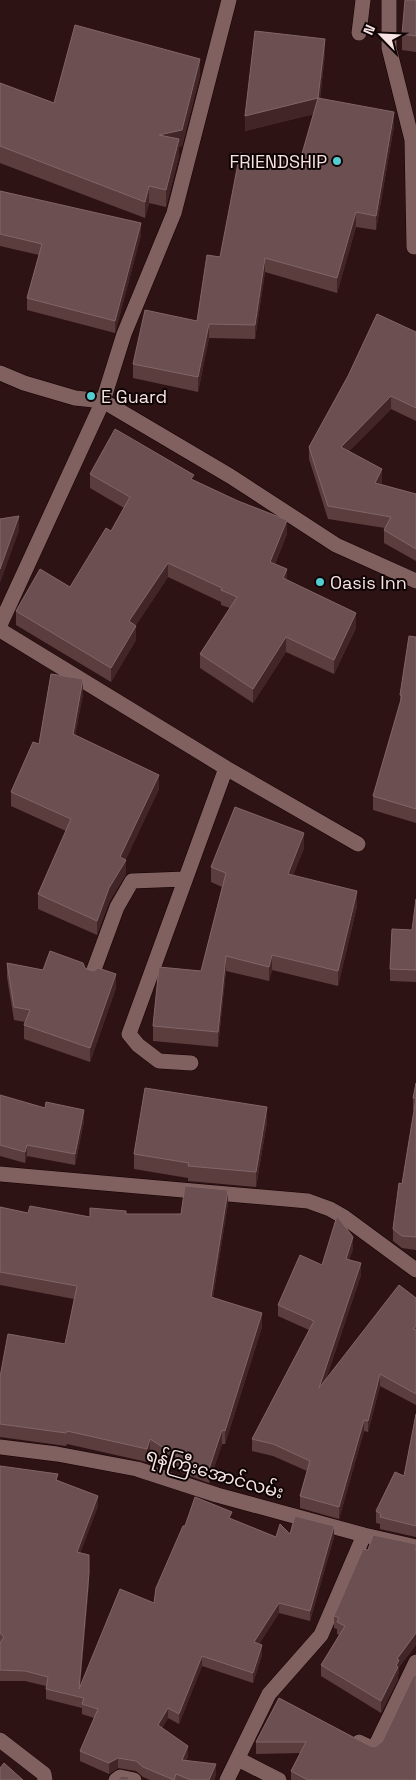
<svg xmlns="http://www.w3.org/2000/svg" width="416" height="1780" font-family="'Space Grotesk','Noto Sans Myanmar',sans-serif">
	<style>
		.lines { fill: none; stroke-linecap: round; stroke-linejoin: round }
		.minor-casing { stroke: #140103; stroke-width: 16 }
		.minor { stroke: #816060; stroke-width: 15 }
		.wall { fill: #5b3d3e }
		.shaded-wall { fill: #422526 }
		.building { fill: #6c4f50; stroke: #816667 }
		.poi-dot { fill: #52cdd0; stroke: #0e0404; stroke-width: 2 }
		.labels { text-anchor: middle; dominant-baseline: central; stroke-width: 4; stroke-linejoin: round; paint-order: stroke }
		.poi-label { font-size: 18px; fill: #f7e3e3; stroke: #0e0404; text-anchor: start }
		.street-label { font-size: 18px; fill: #f7e3e3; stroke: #0e0404 }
	</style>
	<rect width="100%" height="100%" fill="#2e1315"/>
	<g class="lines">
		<defs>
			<path id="minor" d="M389 0V48L412 140 414 247
				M359 33 363 0
				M0 373 24 383 75 398 103 401 230 476 336 545 416 581
				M0 625 103 401 124 334 174 213 229 0
				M0 630 226 768 358 844
				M92 975 117 907 132 881 185 879
				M191 1063 159 1061 138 1045 129 1034 226 768
				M0 1174 308 1201 330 1209 344 1217 416 1270
				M0 1447 57 1454 137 1469 217 1495 364 1535 416 1547
				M0 1740 44 1774 45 1780
				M359 1742 374 1749 416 1662
				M238 1759 279 1780
				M116 1780 120 1777 134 1780
				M227 1780 269 1694 321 1635 364 1535"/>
		</defs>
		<use href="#minor" class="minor-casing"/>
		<use href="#minor" class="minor"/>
	</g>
	<path class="wall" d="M416 0V52L402 50V34Z
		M325 54 320 99 394 126 376 230 356 227 337 293 265 272 255 339 209 338 198 392 133 378V364L197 321 220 257 299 164 314 114 245 131Z
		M200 75 182 146 179 147V156L166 207 149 203 145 218 0 163V83L54 103Z
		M0 191 141 235 115 333 27 310V298L39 255 0 246Z
		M416 332V421L391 409 349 451 382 481 381 484 416 494V561L384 543V530L385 528 328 519 309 459V447Z
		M90 474 194 481 287 534 275 564 287 580 356 628 334 674 286 652 253 703 200 668V654L230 608 221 605V602L168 577 136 625V640L111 682 16 625V611L70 587 111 531 124 508 90 488Z
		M416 637V823L373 810V796L400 704V695Z
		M83 694 75 735 159 789 125 860 126 874 109 902 97 935 38 909V894L66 831 11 806V792L39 744Z
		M304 848 293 875 357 906 338 986 272 970 269 981 226 971 218 1047 153 1041V1026L201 971 222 887 211 882V867Z
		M416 899V982L390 981V969L412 930Z
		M7 963 43 970 85 968 116 988 90 1062 24 1039V1025L25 1022 14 1020 7 977Z
		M416 1083V1250L402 1248 393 1241V1229L402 1184 414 1110H413V1098Z
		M0 1095 84 1121 75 1165 27 1156 25 1163 0 1156Z
		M267 1122 256 1187 188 1181V1178L134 1169V1154Z
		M228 1203 213 1297 262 1327 225 1444H222L209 1483 184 1474 150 1452 147 1462 67 1444 66 1446 0 1437V1377L65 1344 74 1299 0 1285V1207L28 1213 90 1217 126 1214H181Z
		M353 1249 349 1260 361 1275 326 1379 416 1298V1405L380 1386 368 1432 364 1431 339 1519 300 1508V1496L307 1471 273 1456 252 1451V1439L309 1330 278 1316V1305L322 1265Z
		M416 1414V1537L380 1529V1524L376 1523V1511L404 1476Z
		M0 1466 58 1480 98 1506 80 1553 89 1583 80 1686 154 1603 185 1526 232 1519 276 1537 290 1534 334 1537 310 1621 279 1613 259 1644 262 1655 253 1683 202 1666 179 1724 168 1718 162 1728 188 1757 186 1760 216 1774 214 1780H150L143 1777 136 1771 118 1768 109 1774 80 1761V1751L94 1718 82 1714V1708L46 1699V1686L25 1681H0Z
		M416 1544V1645L399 1667V1672L398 1675V1679L381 1713 321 1676V1665L339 1635 337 1634V1629L334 1628V1616L368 1550Z
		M279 1698 370 1746 375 1747 382 1742 416 1780H291V1771L300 1753 256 1754V1742Z"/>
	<path class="shaded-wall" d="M325 39V54L318 113 245 131V116Z
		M200 59V75L182 146 179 147V156L166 207V190L159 135Z
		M394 112V126L376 230V216Z
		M149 186V203L145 218V202Z
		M356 212V227L337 293V278Z
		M141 223V235L115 333V321Z
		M265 258V272L255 339V325Z
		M209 324V338L198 392V377Z
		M391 396V409L341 459V447Z
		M382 469V481L375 495V483Z
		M19 516V531L0 583V569Z
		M287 520V534L270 577V562Z
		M168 563V577L129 636V621Z
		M287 569V583L283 578Z
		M356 613V628L334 674V660Z
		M136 626V640L111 682V668Z
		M286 637V652L253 703V689Z
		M83 679V694L73 748V734Z
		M159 775V789L124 864 126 860V874L109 902 97 935V921L120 857Z
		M304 833V848L288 889V874Z
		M357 891V906L338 986V971Z
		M272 955V970L269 981V967Z
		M226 956V971L218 1047V1032Z
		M116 974V988L90 1062V1048Z
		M267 1107V1122L256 1187V1172Z
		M84 1110V1121L75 1165V1154Z
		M27 1145V1156L25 1163V1152Z
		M228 1190V1203L211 1310V1297Z
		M353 1237V1249L346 1270V1259Z
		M361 1263V1275L319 1400V1388Z
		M262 1313V1327L225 1444V1431Z
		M380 1374V1386L368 1432V1421Z
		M364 1420V1431L339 1519V1507Z
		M222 1430V1444L209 1483V1469Z
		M150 1439V1452L147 1462V1449Z
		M98 1496V1506L77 1562V1552Z
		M334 1526V1537L310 1621V1611Z
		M89 1573V1583L79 1699V1689Z
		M279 1603V1613L254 1652V1642Z
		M416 1633V1645L399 1667V1672L398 1675V1679L381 1713V1701L397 1659Z
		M262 1645V1655L253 1683V1673Z
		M202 1656V1666L179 1724V1714Z
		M168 1708V1718L158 1735V1725Z
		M188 1746V1757L182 1770V1760Z
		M118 1758V1768L109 1774V1763Z
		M216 1764V1774L214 1780H209Z"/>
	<path class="building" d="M405 0H416V36L402 34Z
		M75 25 200 59 182 130 159 135 179 139 166 190 149 186 145 202 0 146V83L54 103Z
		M255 31 325 39 318 98 245 116Z
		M318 98 394 112 376 216 356 212 337 278 265 258 255 325 209 324 198 377 133 364 145 310 197 321 207 255 220 257 240 153 299 164Z
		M0 191 141 223 115 321 27 298 42 244 0 234Z
		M377 314 416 332V408L391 396 341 447 382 469 375 483 416 494V549L384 530 391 517 328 506 309 447 348 376Z
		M115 429 194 475 191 479 238 501 287 520 270 562 287 569 283 578 356 613 334 660 286 637 253 689 200 654 237 597 221 590 222 588 168 563 129 621 136 626 111 668 16 611 40 569 70 587 106 528 111 531 130 497 90 474Z
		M19 516 0 569V519Z
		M409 636 416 637V809L373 796 402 696 400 695Z
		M51 674 83 679 73 734 159 775 120 857 126 860 109 888 97 921 38 894 71 819 11 792 33 742 39 744Z
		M235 807 304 833 288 874 357 891 338 971 272 955 269 967 226 956 218 1032 153 1026 159 967 201 971 226 873 211 867Z
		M416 899V970L390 969 392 929 412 930Z
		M50 951 83 963 85 968 89 970 94 971 98 968 116 974 90 1048 24 1025 30 1010 14 1007 7 963 43 970Z
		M416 1083V1237L402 1236 393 1229 399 1183 402 1184 416 1098H413Z
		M145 1088 267 1107 256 1172 188 1166 189 1163 134 1154Z
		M0 1095 45 1108 46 1102 84 1110 75 1154 27 1145 25 1152 0 1145Z
		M185 1186 228 1190 211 1297 262 1313 225 1431 222 1430 209 1469 184 1461 150 1439 147 1449 67 1431 66 1433 0 1424V1377L8 1334 65 1344 77 1286 0 1272V1207L28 1213 30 1206 90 1217V1208L126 1211V1214H181Z
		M337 1216 353 1237 346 1259 361 1263 319 1388 399 1285 416 1298V1326L413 1329 416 1330V1394L380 1374 368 1421 364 1420 339 1507 300 1496 310 1461 273 1444 252 1439 314 1321 278 1305 300 1255 322 1265Z
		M416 1414V1526L380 1517 381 1514 376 1511 395 1472 404 1476Z
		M0 1466 58 1474 56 1480 98 1496 77 1552 89 1555V1573L79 1689 120 1589 154 1603 156 1588 183 1526H185L195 1497 232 1512 229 1518 276 1537 280 1524 290 1534 295 1516 334 1526 310 1611 279 1603 254 1642 262 1645 253 1673 202 1656 179 1714 168 1708 158 1725 188 1746 182 1760 216 1764 209 1780H191L176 1774 174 1780 143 1767 136 1761 118 1758 109 1763 80 1751 98 1709 82 1704 84 1698 46 1689 48 1677 25 1671 0 1670V1643L4 1637 0 1633Z
		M373 1535 416 1544V1548L415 1550H416V1633L397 1659 399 1660 396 1666 398 1667 381 1701 321 1665 345 1626 337 1622 339 1618 334 1616 363 1549 368 1550Z
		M414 1675 416 1676V1780H308L291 1771 306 1742H256L279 1698 370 1746 375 1747 382 1742Z
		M4 1763 23 1780H0V1768Z
		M122 1776 129 1777 128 1780H117Z"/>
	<g class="poi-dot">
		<circle cx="337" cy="161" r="5"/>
		<circle cx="91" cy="396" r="5"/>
		<circle cx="320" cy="582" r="5"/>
	</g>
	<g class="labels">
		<g class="poi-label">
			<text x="327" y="161" text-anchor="end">FRIENDSHIP</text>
			<text x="101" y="396">E Guard</text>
			<text x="330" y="582">Oasis Inn</text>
		</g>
		<g class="street-label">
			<text transform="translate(215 1473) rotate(16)">ရန်ကြီးအောင်လမ်း</text>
		</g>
	</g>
	<g transform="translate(381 35) rotate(294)" stroke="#0e0404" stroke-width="4" paint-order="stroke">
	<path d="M0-4L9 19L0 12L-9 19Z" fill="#f7e3e3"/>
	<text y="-8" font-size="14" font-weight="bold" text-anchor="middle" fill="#f7e3e3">N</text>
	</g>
</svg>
